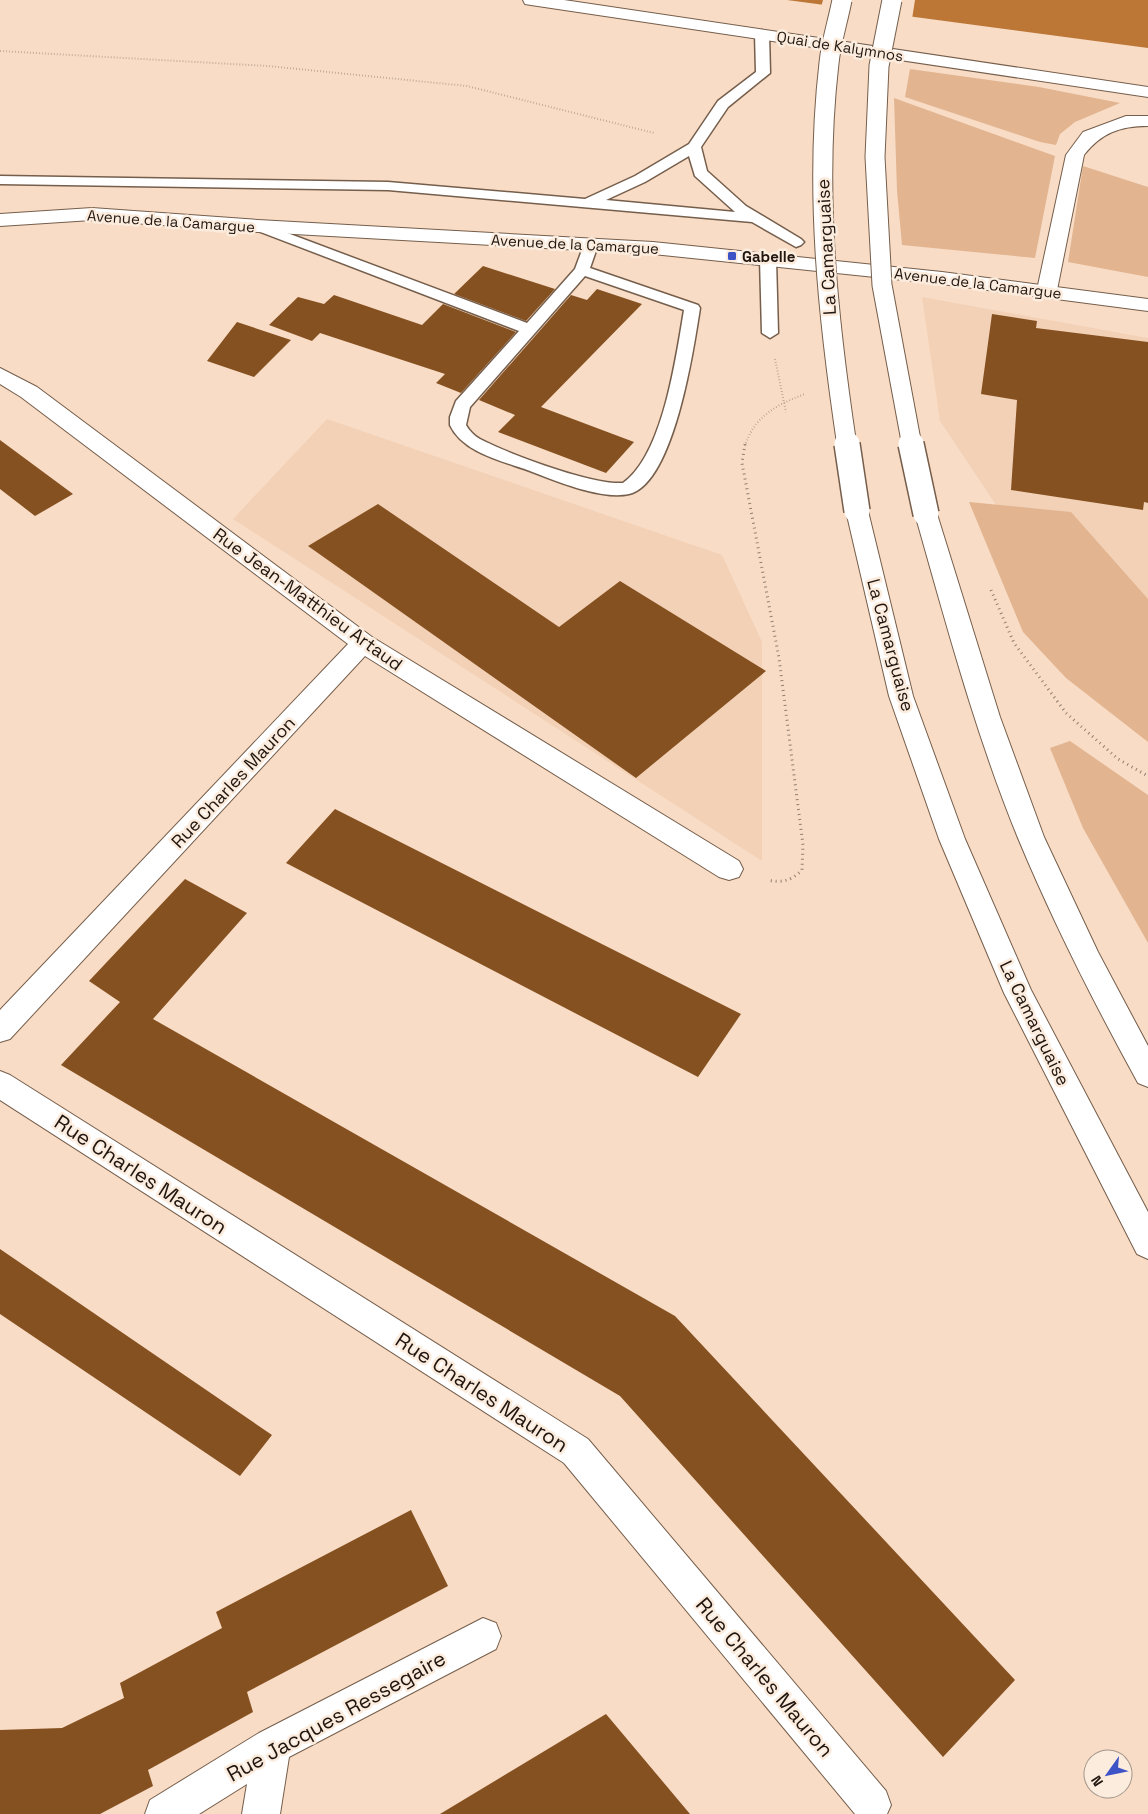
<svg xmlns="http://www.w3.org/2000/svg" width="1148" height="1814" font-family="'Space Grotesk',sans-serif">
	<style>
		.built { fill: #f3d1b6 }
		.green { fill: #e2b590 }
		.water { fill: #bc7736 }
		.pier { fill: #f8dcc6 }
		.building { fill: #865120 }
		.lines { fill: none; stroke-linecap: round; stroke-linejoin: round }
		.service-casing { stroke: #755e4b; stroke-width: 3 }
		.minor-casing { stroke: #755e4b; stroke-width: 2 }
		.secondary-casing { stroke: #755e4b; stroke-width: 2 }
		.trunk-casing { stroke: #755e4b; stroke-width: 2 }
		.path-far1 { stroke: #927f70; stroke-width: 2; stroke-dasharray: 0.5 2.5; stroke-linecap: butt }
		.path { stroke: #927f70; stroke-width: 3; stroke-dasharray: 1 4; stroke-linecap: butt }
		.service { fill: #fff; fill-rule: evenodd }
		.minor { fill: #fff; fill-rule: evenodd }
		.secondary { fill: #fff; fill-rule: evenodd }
		.trunk { fill: #fff; fill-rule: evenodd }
		.trunk-bridge-far1-casing { stroke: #755e4b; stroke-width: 21; stroke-linecap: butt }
		.trunk-bridge-casing { stroke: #755e4b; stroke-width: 28; stroke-linecap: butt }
		.trunk-bridge-far1 { stroke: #fff; stroke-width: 19 }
		.trunk-bridge { stroke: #fff; stroke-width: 25 }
		.poi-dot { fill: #3e53c6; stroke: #fcecde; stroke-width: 2 }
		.labels { text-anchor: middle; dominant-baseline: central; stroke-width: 5; stroke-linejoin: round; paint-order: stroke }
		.far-street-label { font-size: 15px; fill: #20160f; stroke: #fcecde }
		.far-poi-label { font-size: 15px; font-weight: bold; fill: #20160f; stroke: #fcecde; text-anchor: start }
		.street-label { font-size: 18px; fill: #20160f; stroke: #fcecde }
		.near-street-label { font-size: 21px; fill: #20160f; stroke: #fcecde }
	</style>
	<rect width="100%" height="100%" fill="#f8dcc6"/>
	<path class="built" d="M922 297 1148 338V700L1090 665 996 505 940 421Z
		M327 419 722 555 762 642V861L233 519Z"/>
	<path class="green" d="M910 69 1039 87 1120 103 1075 122 1060 134 1056 145 1040 142 905 97Z
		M894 98 1055 156 1035 258 902 245 897 191Z
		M1083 166 1148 187V277L1068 262Z
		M969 502 1071 512 1148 599V742L1066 678 1023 632Z
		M1070 741 1148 795V943L1083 828 1050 748Z"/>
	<path class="water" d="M787 0H1148V48Z"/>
	<path class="pier" d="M823 0H915L912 19 821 7Z"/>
	<path class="building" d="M483 266 555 289 526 321 454 294Z
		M597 289 642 304 541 407 634 442 606 473 498 432 515 415 479 400 571 295 587 300Z
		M334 295 422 325 443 304 516 332 461 393 436 383 445 374 320 333 312 341 269 325 298 297 324 304Z
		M992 314 1037 321 1036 328 1148 342V503L1144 502 1143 510 1011 490 1017 400 981 394Z
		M237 322 291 340 254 377 207 361Z
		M0 440 73 494 35 516 0 489Z
		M378 504 559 627 620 581 766 671 636 778 308 546Z
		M335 809 582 934 741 1014 698 1077 286 863Z
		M185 879 247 913 153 1019 675 1316 1015 1680 943 1757 620 1396 61 1065 120 1002 89 981Z
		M0 1249 272 1435 240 1476 0 1314Z
		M411 1510 448 1586 247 1692 253 1712 148 1770 153 1786 100 1814H0V1730L62 1728 124 1698 120 1683 222 1628 216 1612Z
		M606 1714 690 1814H440Z"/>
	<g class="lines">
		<defs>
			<path id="service" d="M762 30 769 34 770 73 728 107 701 147 707 171 746 206 801 239 804 242 801 245 796 247 752 222 388 190 0 184V176L388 182 585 199 635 176 689 144 718 101 756 72 755 34ZM689 156 695 176 735 212 606 200 645 182Z
				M258 222 527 323 575 269 585 242H595L598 245 590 268 698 305 700 308C694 347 674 484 629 494 601 500 556 481 530 471 503 461 463 453 450 425V417L456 401 519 331 253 229 251 226ZM585 276 684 310C676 358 663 455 623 483 591 485 509 454 480 439 474 436 469 430 466 425L470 407Z
				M768 254 776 259 778 333 770 338 762 333 760 259Z"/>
			<path id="minor" d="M523 0H564L1148 87V97L531 5 525 4Z
				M1126 116H1148V126C1120 126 1101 133 1084 155L1057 290 1054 294 1047 296 1040 294 1037 290 1066 155 1083 132Z
				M0 368 37 387 372 637 739 861 743 869 739 877 729 880 719 877 365 656 10 1039 0 1042V1010L348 644 21 397 0 384Z
				M0 1071 10 1075 588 1439 886 1791 891 1805 887 1814H855L564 1463 0 1100Z
				M483 1618 496 1623 501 1636 496 1649 289 1757 280 1814H242L247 1784 199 1814H145L150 1800 259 1733Z"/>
			<path id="secondary" d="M92 208 258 220 653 242 942 272 1148 299V311L942 284 653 254 258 232 92 220 0 226V214Z"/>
			<path id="trunk" d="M857 503 865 506 868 511 913 696 965 839 1031 990 1148 1212V1259L1137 1254 1004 993 939 839 889 696 846 511 849 506Z
				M926 506 934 509 937 514 1000 717 1044 837 1098 952 1148 1046V1087L1138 1083C1094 1003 1053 922 1018 838 975 733 946 623 915 514L918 509Z"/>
		</defs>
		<use href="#service" class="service-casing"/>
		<use href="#minor" class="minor-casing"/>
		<use href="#secondary" class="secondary-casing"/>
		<use href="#trunk" class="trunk-casing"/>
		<path class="path-far1" d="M0 51 268 66 467 86 654 133
			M775 359 786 412
			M745 446C754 416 778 404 805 394"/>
		<path class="path" d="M745 444 742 463 779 658 803 845 802 870C791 881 782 883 767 880
			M991 590 1014 643 1066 713 1118 759 1148 776"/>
		<use href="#service" class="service"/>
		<use href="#minor" class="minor"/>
		<use href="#secondary" class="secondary"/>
		<use href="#trunk" class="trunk"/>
		<defs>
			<path id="trunk-bridge-far1" d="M842 0C838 21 831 42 829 63 814 191 828 319 847 446
				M892 0 879 66 875 157 882 285 912 446"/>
			<path id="trunk-bridge" d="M847 444 857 511
				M911 444 926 514"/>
		</defs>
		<use href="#trunk-bridge-far1" class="trunk-bridge-far1-casing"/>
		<use href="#trunk-bridge" class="trunk-bridge-casing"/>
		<use href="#trunk-bridge-far1" class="trunk-bridge-far1"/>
		<use href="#trunk-bridge" class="trunk-bridge"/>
	</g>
	<rect class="poi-dot" x="727" y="251" width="10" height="10" rx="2.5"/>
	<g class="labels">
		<g class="far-street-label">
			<text transform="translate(840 46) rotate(9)">Quai de Kalymnos</text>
			<text transform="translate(171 221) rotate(4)">Avenue de la Camargue</text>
			<text transform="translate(575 244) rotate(3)">Avenue de la Camargue</text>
			<text transform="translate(978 283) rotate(7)">Avenue de la Camargue</text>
		</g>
		<g class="far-poi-label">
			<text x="742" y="256">Gabelle</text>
		</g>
		<g class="street-label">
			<text transform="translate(826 247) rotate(-93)">La Camarguaise</text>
			<text transform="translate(308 599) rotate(36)">Rue Jean-Matthieu Artaud</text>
			<text transform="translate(891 645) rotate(75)">La Camarguaise</text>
			<text transform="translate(233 782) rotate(-47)">Rue Charles Mauron</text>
			<text transform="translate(1035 1023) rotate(64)">La Camarguaise</text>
		</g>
		<g class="near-street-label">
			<text transform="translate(141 1174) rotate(33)">Rue Charles Mauron</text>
			<text transform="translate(482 1392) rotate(33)">Rue Charles Mauron</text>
			<text transform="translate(765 1677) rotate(50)">Rue Charles Mauron</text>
			<text transform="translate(336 1716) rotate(-29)">Rue Jacques Ressegaire</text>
		</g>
	</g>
	<g transform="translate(1108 1774) rotate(237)"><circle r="24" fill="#fcecde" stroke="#a4968b"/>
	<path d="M0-4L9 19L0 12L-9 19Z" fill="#3e53c6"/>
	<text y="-8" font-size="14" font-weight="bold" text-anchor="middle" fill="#20160f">N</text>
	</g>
</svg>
